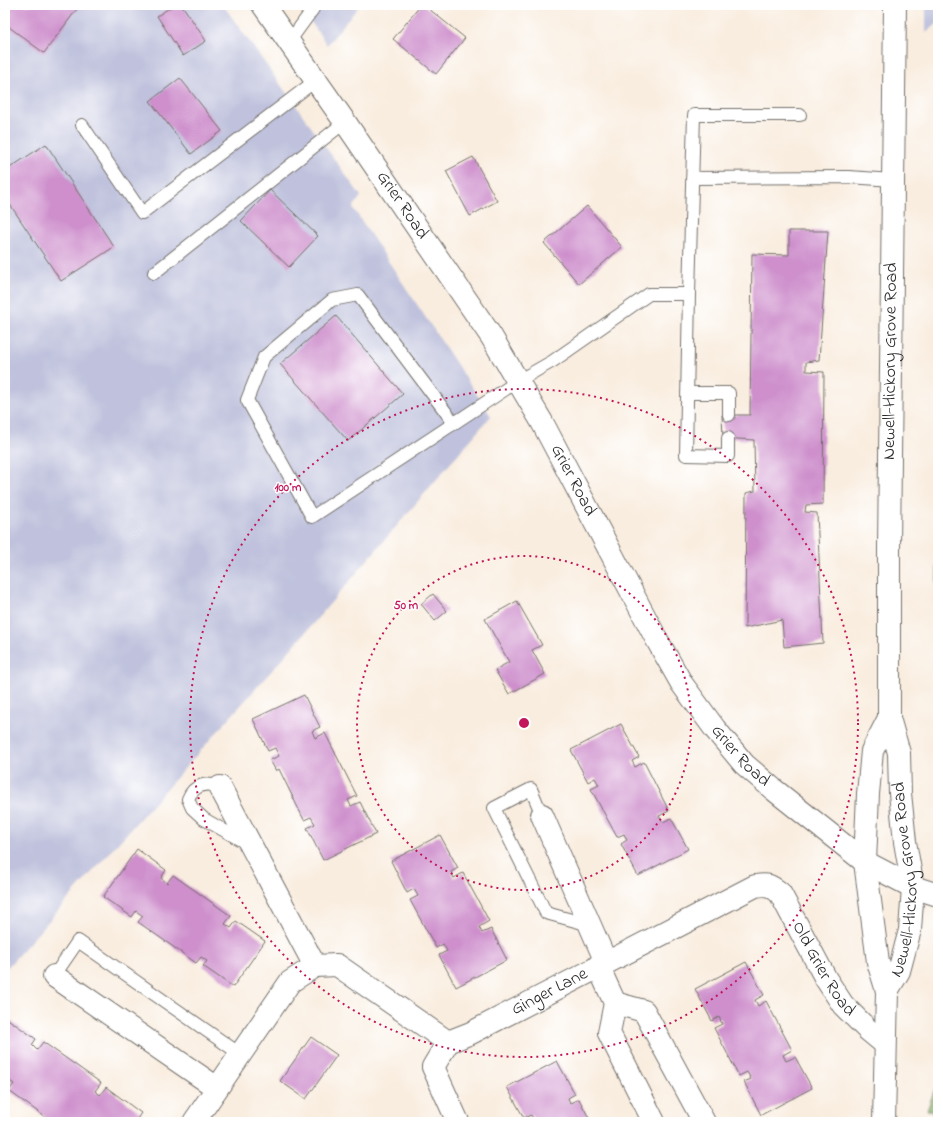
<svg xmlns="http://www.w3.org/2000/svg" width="943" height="1127" font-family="'Indie Flower',sans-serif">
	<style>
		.industrial { fill: #c0c2dd }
		.forest { fill: #86b067; stroke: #586e49 }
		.building { fill: #ce8fcc }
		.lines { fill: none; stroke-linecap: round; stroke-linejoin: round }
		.service-casing { stroke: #736f6a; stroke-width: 14 }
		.minor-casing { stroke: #736f6a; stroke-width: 24 }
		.tertiary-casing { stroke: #736f6a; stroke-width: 24 }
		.service { stroke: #fff; stroke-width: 12 }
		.minor { stroke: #fff; stroke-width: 22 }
		.tertiary { stroke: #fff; stroke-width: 22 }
		.ring { fill: none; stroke: #c2185b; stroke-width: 2; stroke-dasharray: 2 4 }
		.labels { text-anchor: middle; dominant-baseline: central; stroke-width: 3; stroke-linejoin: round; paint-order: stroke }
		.street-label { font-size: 18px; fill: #2b2b2b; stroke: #fff }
		.centre { fill: #c2185b; stroke: #fff; stroke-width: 2 }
		.ring-label { font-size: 12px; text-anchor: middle; font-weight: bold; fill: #c2185b; stroke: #fff; stroke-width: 3; stroke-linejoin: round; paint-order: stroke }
	</style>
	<rect width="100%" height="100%" fill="#fff"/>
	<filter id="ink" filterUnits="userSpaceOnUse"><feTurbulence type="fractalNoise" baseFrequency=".025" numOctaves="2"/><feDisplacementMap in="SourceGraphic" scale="8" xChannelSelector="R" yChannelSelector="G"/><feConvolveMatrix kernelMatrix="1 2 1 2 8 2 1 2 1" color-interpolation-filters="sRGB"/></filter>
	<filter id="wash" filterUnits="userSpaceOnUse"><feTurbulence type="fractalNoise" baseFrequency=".012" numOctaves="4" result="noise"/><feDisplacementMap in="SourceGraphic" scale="16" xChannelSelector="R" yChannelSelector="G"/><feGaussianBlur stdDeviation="0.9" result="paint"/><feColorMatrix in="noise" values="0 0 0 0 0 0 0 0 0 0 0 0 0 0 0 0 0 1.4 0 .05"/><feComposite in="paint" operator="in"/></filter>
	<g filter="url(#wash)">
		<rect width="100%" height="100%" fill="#f9eddf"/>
		<path class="industrial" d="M5 5H223L361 196 353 208 491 416 299 640 5 970Z
			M299 5H360L327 45Z
			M926 5H938V23L926 33Z"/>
		<path class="forest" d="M938 540V680L934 671Z
			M938 1080V1112L927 1110Z"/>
		<g id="blocks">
			<path class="building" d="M5 5H80L44 53 5 24Z
				M174 5H182L206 41 183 56 157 16Z
				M421 5H424L465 38 436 74 393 39Z
				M180 78 222 131 191 154 150 101Z
				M46 144 114 247 61 281 5 197V171Z
				M473 157 497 201 470 216 446 171Z
				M270 190 318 236 289 267 241 221Z
				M587 206 622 247 579 284 544 243Z
				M789 231H828L819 360 806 362V371L824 372 823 504 806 505 805 512 817 513 823 643 784 647 782 620 745 628 746 493 755 491 754 440 723 438 722 415H750L752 254 789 255Z
				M336 316 403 394 348 441 280 364Z
				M433 594 447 611 435 621 421 604Z
				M517 601 542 645 532 650 545 674 509 694 495 670 509 662 485 619Z
				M304 695 320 727 312 731 315 738 325 733 357 796 348 800 351 806 360 802 376 834 323 860 307 828 315 824 311 817 304 820 279 769 276 771 270 760 279 756 275 748 268 751 253 719Z
				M621 724 639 757 632 761 635 767 644 762 669 811 659 816 663 822 671 818 688 849 638 876 621 844 627 840 624 834 617 837 591 789 599 785 595 778 588 782 571 750Z
				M440 835 458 868 451 872 454 878 463 873 489 921 479 927 482 933 491 929 507 960 456 987 439 955 447 951 443 944 436 948 410 900 418 896 414 889 407 893 391 861Z
				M137 849 166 870 161 878 167 883 173 875 231 916 225 924 231 928 236 921 265 941 233 987 203 966 207 961 201 957 196 963 138 922 143 916 136 911 132 917 103 897Z
				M746 962 764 995 755 1000 758 1006 766 1001 792 1050 783 1055 786 1061 795 1057 812 1088 761 1115 744 1082 751 1079 747 1072 739 1076 714 1028 722 1024 719 1017 712 1021 695 989Z
				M5 1017 36 1039 32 1045 37 1050 43 1042 101 1083 95 1091 100 1095 106 1087 141 1113 135 1122H52L9 1091 14 1084 6 1078 5 1080Z
				M311 1037 337 1055 306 1099 280 1081Z
				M557 1061 575 1094 568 1098 570 1103 579 1099 591 1122H535L531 1115 524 1118 507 1087Z"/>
		</g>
	</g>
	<g filter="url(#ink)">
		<use href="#blocks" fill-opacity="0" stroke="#736f6a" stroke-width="1"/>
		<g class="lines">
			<defs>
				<path id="service" d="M289 42 313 9 312 5
					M82 125 142 213 315 81
					M692 178 849 177 893 180
					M154 273 345 122
					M689 294 694 115H800
					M687 393H729V415
					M454 423 358 295 332 300 264 357 247 400 312 517 518 381 553 361 649 294H689L686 455 728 456V438
					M220 787C207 782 194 784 188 799L192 808 204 819 246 843
					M542 815 531 789 494 808 546 913 590 925
					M54 976 78 941 240 1054"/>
				<g id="minor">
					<path d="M220 787 315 966"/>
					<path d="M542 815 606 962"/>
					<path d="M598 966 615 1003 609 1033 654 1122"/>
					<path d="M54 976 217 1088"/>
					<path id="s1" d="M887 991 899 971 910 930 913 887 905 842 900 793 899 753 889 718V548L895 5"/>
					<path d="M615 1003 644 1011 704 1122"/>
					<path d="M448 1042 433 1067 458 1122"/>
					<path id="s2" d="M194 1122 290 982 315 966 337 965 448 1042 471 1033 755 886C768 884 770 885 780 893L826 979 843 1005 868 1030 885 1044"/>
					<path d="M884 1122 887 991 878 962 865 862 868 794 872 751 889 718"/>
				</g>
				<g id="tertiary">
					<path id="s3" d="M263 5 345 122 491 336 542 422 657 640 682 684 715 729 744 764 773 789 865 862 913 887 938 895"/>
				</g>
			</defs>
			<use href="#service" class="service-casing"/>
			<use href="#minor" class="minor-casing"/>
			<use href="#tertiary" class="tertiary-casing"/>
			<use href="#service" class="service"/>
			<use href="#minor" class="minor"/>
			<use href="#tertiary" class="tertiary"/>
		</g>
	</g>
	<g class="ring">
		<circle cx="524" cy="723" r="167"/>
		<circle cx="524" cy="723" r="334"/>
	</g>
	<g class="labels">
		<g class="street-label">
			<text stroke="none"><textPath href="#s3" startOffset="244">Grier Road</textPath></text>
			<text stroke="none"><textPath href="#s1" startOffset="637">Newell-Hickory Grove Road</textPath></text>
			<text stroke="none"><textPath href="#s3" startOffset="568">Grier Road</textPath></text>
			<text stroke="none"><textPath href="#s3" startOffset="892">Grier Road</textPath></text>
			<text stroke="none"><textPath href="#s1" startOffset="116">Newell-Hickory Grove Road</textPath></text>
			<text stroke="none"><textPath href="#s2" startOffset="816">Old Grier Road</textPath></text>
			<text stroke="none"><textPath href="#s2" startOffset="470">Ginger Lane</textPath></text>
		</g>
	</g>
	<circle cx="524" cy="723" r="6" class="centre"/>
	<g class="ring-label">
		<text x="288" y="491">100 m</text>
		<text x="406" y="609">50 m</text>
	</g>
	<rect width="943" height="1127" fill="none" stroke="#fff" stroke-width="20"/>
</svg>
